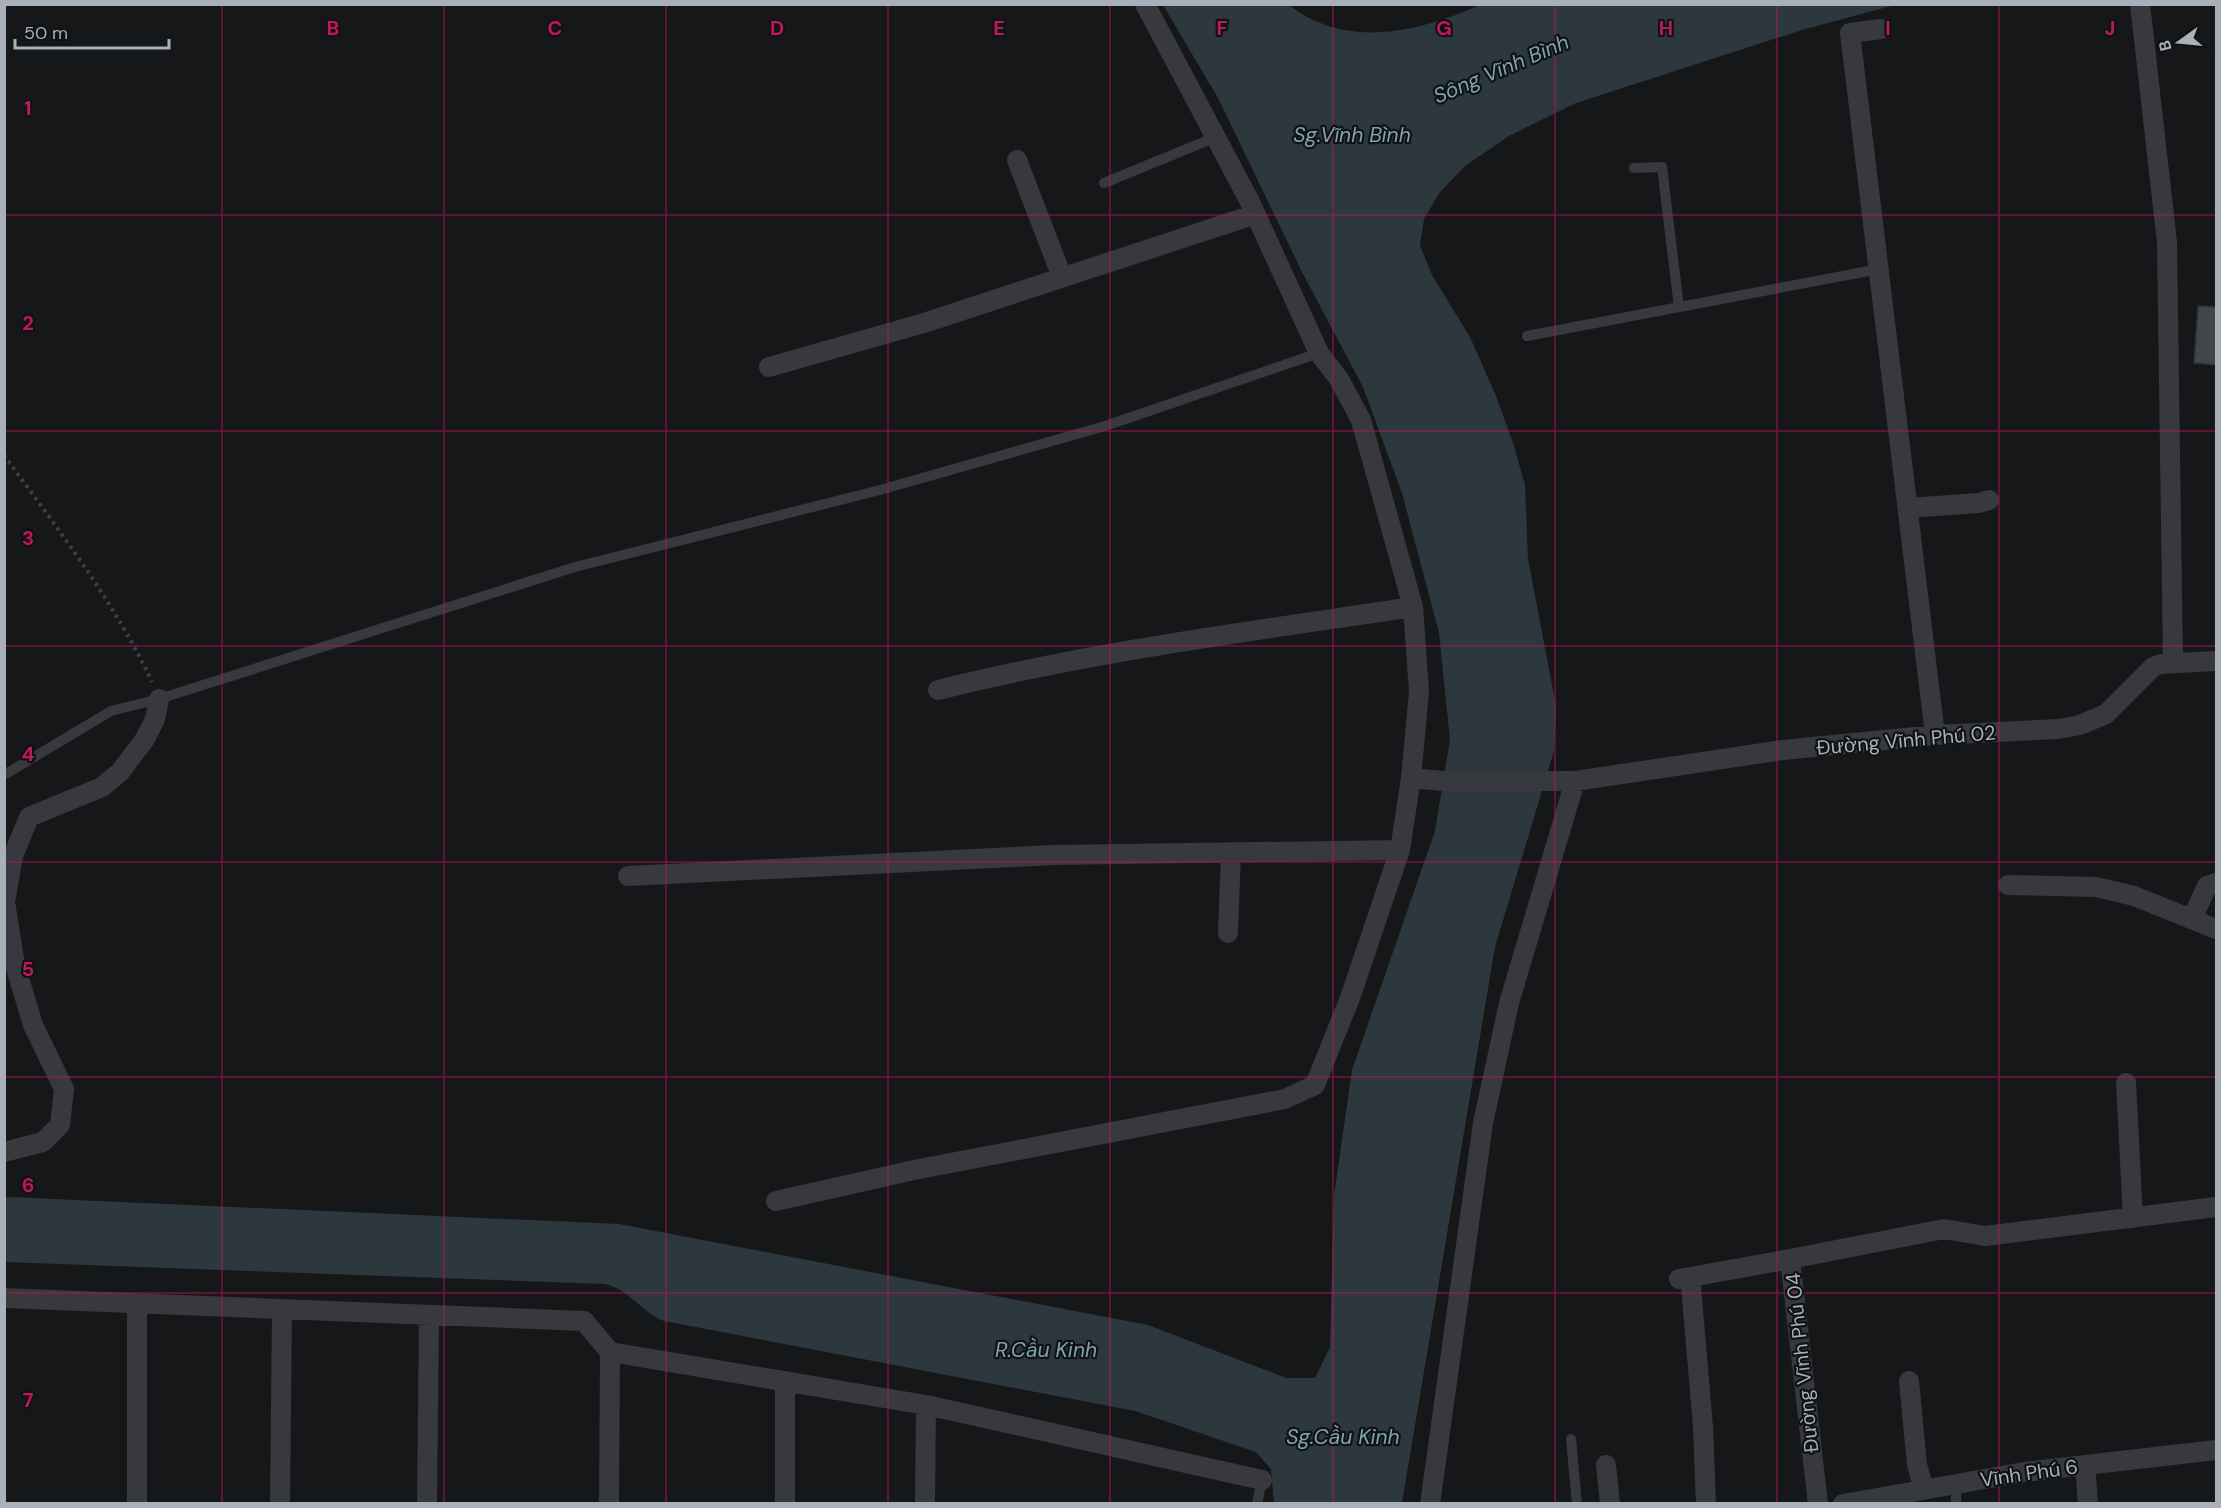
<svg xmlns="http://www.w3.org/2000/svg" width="2221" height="1508" font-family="'DM Sans',sans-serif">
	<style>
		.water { fill: #2c383d }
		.building { fill: #424549; stroke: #303135; stroke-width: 1.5 }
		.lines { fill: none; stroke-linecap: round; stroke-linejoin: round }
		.path { stroke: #3d4045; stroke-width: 4; stroke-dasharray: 3 4.5; stroke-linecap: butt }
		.service { stroke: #37393e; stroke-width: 10 }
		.minor { stroke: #37393e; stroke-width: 20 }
		.grid { fill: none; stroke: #c2185b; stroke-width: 1.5; stroke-opacity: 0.55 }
		.labels { text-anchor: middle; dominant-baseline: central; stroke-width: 4.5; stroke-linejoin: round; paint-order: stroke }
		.street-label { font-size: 20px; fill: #a8b0b9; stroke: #111214 }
		.water-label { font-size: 21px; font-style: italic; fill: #7da4b6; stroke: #111214 }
		.grid-label { font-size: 20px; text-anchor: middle; font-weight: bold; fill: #c2185b; stroke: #111214; stroke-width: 4.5; stroke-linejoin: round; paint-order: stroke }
	</style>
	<rect width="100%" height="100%" fill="#161719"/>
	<path class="water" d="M1163 5H1289C1347 50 1418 32 1480 5H1895L1802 30 1576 103 1509 136 1465 166 1440 192 1424 219 1420 246 1432 275 1470 337 1496 396 1513 443 1525 485 1528 559 1556 706 1554 751 1495 947 1402 1503H1274L1271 1469 1256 1452 1135 1411 664 1321C641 1312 629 1289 605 1284L5 1262V1197H9L619 1224 1148 1325 1286 1378H1315L1330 1347 1334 1196 1352 1070 1435 831 1450 740 1439 633 1402 493 1363 387 1303 274 1218 98Z"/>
	<path class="building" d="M2198 306 2217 307V365L2194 363Z"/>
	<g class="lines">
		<path class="path" d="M4 455C57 528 114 601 152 682"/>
		<path class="service" d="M1634 168 1662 167 1679 307
			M1104 183 1216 137
			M1527 336 1879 269
			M4 775 111 711 159 699 575 567 880 490 1105 426 1319 353
			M1571 1439 1577 1504
			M1956 1484V1504
			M1257 1504 1262 1480"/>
		<path class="minor" d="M1145 4 1249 200 1319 353 1339 379 1361 420 1413 607 1419 692 1411 778 1443 781H1575L1783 750 1935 735 2058 729 2080 725 2106 714 2153 667 2161 664 2216 661
			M2140 4 2167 242 2173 663
			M1881 29 1850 33 1935 735
			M1017 160 1062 277
			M769 367 924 323 1256 214
			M1908 508 1979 503 1989 500
			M938 690C1095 651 1254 631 1413 607
			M628 876 1054 855 1400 850
			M2008 885 2096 887 2134 896 2216 929
			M2192 919 2207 886 2216 883
			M1228 933 1231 853
			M2126 1083 2133 1218
			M4 1152 43 1142 60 1125 64 1089 33 1025 15 965 5 902 13 856 29 817 102 787 120 772 145 739 155 719 159 699
			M776 1201 914 1170 1285 1099 1315 1085 1350 998 1400 850 1411 778
			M1679 1279 1790 1259
			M1691 1286 1703 1427 1706 1504
			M4 1298 584 1321 610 1352 926 1405 1262 1480
			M785 1381V1504
			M1909 1381 1917 1465 1924 1489
			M1606 1465 1610 1504
			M2085 1465 2088 1504
			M137 1504V1303
			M280 1504 282 1309
			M427 1504 429 1315
			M609 1504 610 1352
			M925 1504 926 1405
			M1430 1504 1483 1123 1509 1003 1575 781
			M1818 1504 1790 1259 1944 1229 1985 1236 2216 1207
			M1843 1504 2024 1472 2216 1450"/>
	</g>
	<path class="grid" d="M222 4V1504M444 4V1504M666 4V1504M888 4V1504M1110 4V1504M1333 4V1504M1555 4V1504M1777 4V1504M1999 4V1504M4 215H2216M4 431H2216M4 646H2216M4 862H2216M4 1077H2216M4 1293H2216"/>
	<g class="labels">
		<g class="street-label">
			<text transform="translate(1906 740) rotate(-5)">Đường Vĩnh Phú 02</text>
			<text transform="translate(1802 1363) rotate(-96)">Đường Vĩnh Phú 04</text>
			<text transform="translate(2029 1473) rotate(-8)">Vĩnh Phú 6</text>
		</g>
		<g class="water-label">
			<text transform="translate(1501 69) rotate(-23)">Sông Vĩnh Bình</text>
			<text x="1352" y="135">Sg.Vĩnh Bình</text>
			<text x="1046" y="1350">R.Cầu Kinh</text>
			<text x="1343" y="1437">Sg.Cầu Kinh</text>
		</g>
	</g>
	<g class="grid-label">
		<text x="333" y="35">B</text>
		<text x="555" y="35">C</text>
		<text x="777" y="35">D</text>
		<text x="999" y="35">E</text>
		<text x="1222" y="35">F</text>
		<text x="1444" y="35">G</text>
		<text x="1666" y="35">H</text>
		<text x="1888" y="35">I</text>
		<text x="2110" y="35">J</text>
		<text x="28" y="115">1</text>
		<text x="28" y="330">2</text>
		<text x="28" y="545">3</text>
		<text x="28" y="761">4</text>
		<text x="28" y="976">5</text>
		<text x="28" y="1192">6</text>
		<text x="28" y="1407">7</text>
	</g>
	<rect width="2221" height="1508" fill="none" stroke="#a8b0b9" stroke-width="12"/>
	<g transform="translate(2179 42) rotate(255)" stroke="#111214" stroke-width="4.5" paint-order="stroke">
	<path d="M0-4.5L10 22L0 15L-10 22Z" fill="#a8b0b9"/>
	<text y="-9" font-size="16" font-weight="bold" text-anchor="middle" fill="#a8b0b9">B</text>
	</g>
	<path d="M15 39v9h154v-9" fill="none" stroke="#a8b0b9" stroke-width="3"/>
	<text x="24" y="39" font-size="18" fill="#a8b0b9" stroke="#111214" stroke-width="4.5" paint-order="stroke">50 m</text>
</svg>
